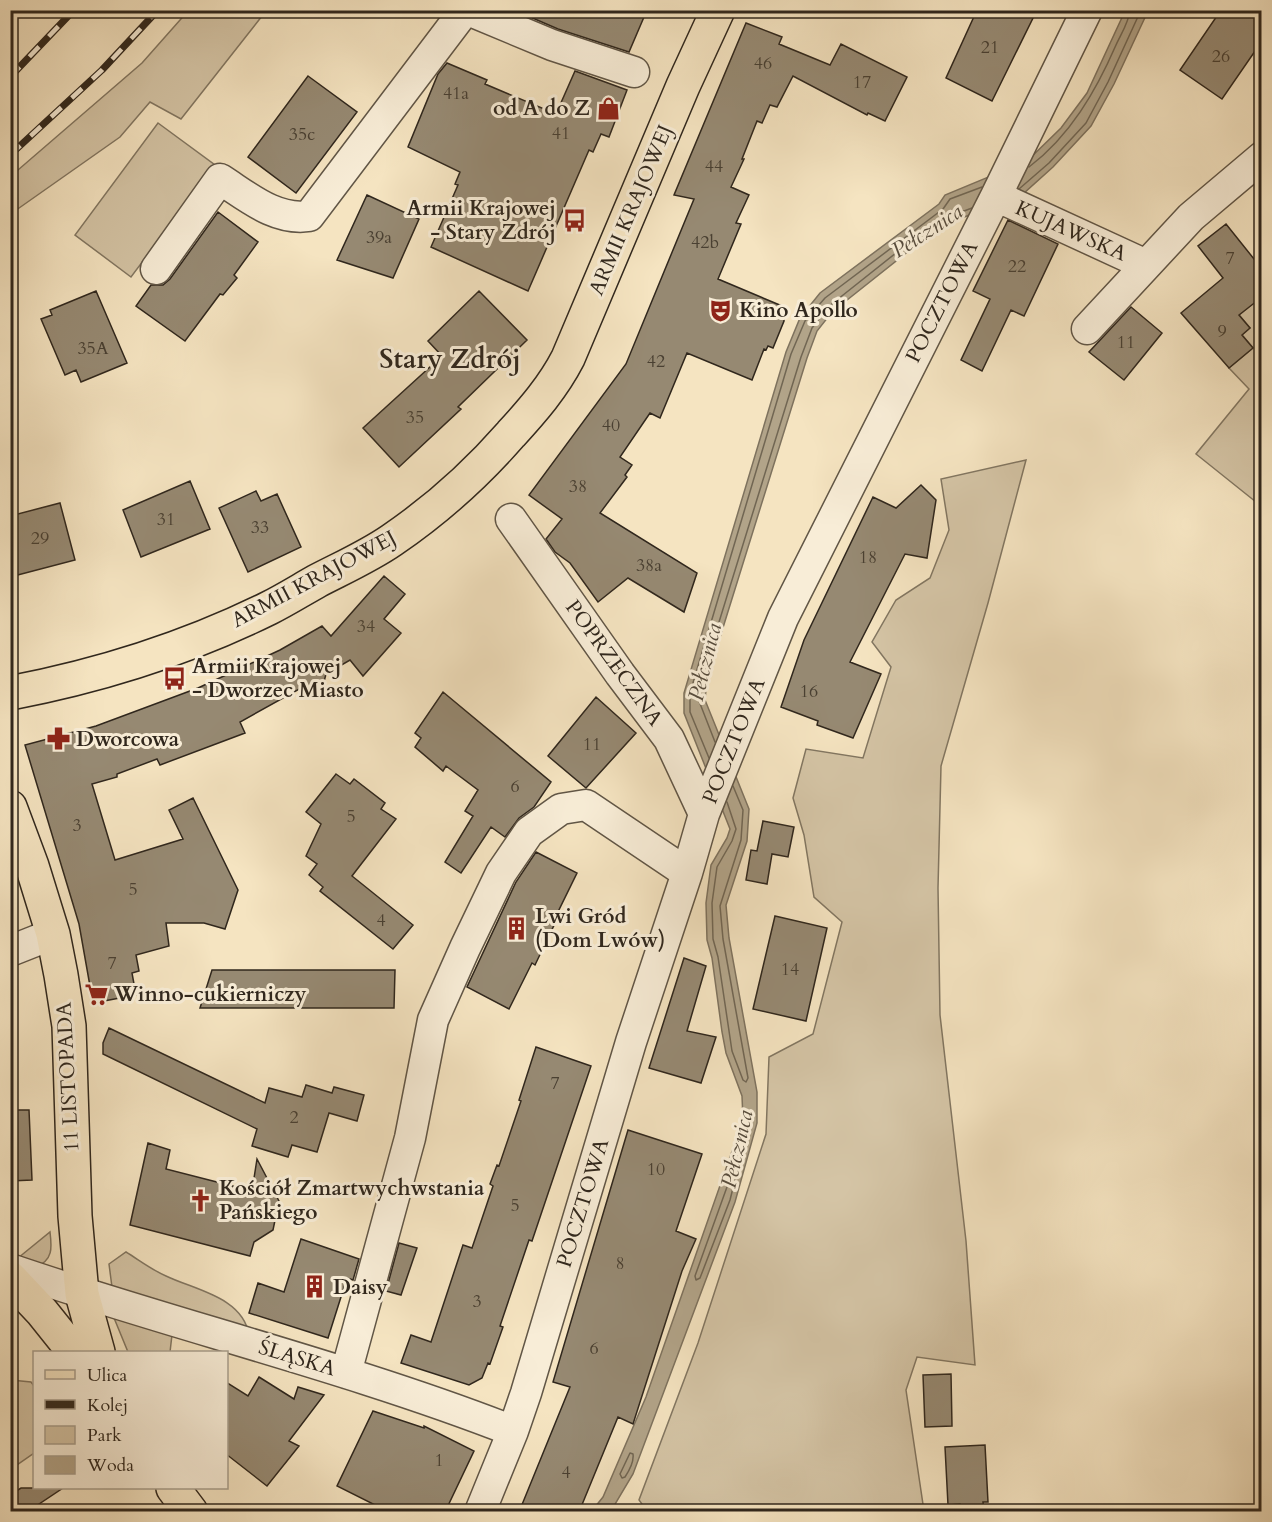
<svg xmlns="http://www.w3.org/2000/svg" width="1272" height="1522" font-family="Cardo,serif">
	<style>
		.green { fill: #d4c4a5; stroke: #827661; stroke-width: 1.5 }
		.water { fill: #b2a489; stroke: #7e725e; stroke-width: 1.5 }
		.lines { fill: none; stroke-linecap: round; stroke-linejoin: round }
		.shore { stroke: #716653; stroke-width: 1.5 }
		.building { fill: #968972; stroke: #30271d; stroke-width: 1.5 }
		.minor-casing { stroke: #615646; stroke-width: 33 }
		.major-casing { stroke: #30271d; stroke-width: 36 }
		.minor { stroke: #f8edd7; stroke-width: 30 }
		.major { stroke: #f5e4c1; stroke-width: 33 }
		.rail-casing { stroke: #30271d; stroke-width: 7 }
		.rail { stroke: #f8edd7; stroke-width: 4.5; stroke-dasharray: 14; stroke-linecap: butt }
		.labels { text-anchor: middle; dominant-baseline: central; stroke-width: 6; stroke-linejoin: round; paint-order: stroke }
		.number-label { font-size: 18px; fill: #4a4032 }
		.poi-label { font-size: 21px; font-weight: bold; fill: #30271d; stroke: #f8edd7; text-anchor: start }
		.street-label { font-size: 21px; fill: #30271d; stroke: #f8edd7 }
		.water-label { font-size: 22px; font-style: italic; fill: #574c3d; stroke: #f8edd7 }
		.district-label { font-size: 27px; font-weight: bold; fill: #30271d; stroke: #f8edd7 }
	</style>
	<rect width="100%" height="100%" fill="#f5e4c1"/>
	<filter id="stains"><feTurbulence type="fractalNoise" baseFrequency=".00333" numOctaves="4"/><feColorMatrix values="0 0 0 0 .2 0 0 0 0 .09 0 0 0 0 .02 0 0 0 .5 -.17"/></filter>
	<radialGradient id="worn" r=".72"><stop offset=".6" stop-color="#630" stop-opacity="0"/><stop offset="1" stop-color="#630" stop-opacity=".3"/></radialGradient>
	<path class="green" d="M188 11H266L181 119 150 102 120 137 12 213 10 209 11 176 142 63Z
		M158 123 215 165 131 277 75 235Z
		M1261 297V506L1196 454 1249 389 1229 368 1253 348 1242 335 1250 328 1239 315Z
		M1026 460 988 603 941 766 938 888 940 1015 966 1241 975 1365 917 1357 906 1390 924 1511H647L639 1500 698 1343 766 1134 769 1057 813 1034 842 922 814 897 804 835 793 798 806 749 863 758 891 667 872 642 896 600 930 578 949 530 941 479Z
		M50 1232C52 1248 53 1260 36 1267L18 1258Z
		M126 1252C139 1260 152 1270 166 1276 195 1290 243 1297 249 1335L113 1295 109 1264Z
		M112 1313 173 1326 170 1352H128Z
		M11 1380 31 1382 34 1386V1453L11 1469Z"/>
	<path class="water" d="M1125 11H1148L1114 84 1091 126 1053 167 1024 193 947 224 910 250 832 312 817 331 807 358 707 679 705 700 749 809 747 841 726 905 729 938 757 1092V1123L735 1202 633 1474 611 1511 591 1512 603 1497 646 1397 743 1120 742 1096 726 1053 722 1032 712 958 707 940 706 903 711 865 727 838 730 829 684 713V693L786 352 800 318 820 293 939 204 945 195 1027 161 1061 128 1087 93Z"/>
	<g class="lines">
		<path class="shore" d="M1029 167C1070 136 1096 91 1116 45 1121 34 1129 22 1130 10
			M1019 189 1049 163 1086 123 1108 82 1141 10
			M715 742 699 701 702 677 801 357 812 328 828 307 906 245 943 219 972 208
			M709 758 690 712V693L791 354 805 321 825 298 943 209 950 199 982 187
			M727 802 736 829 732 841 717 867 712 903 713 939 718 957 732 1051 743 1080 746 1082 748 1078 723 939 720 906 741 840 743 810 733 786
			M732 1173 736 1176 730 1200 700 1278 696 1280 695 1276Z
			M630 1453 633 1454C634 1461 629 1471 625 1477L622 1478 620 1474Z"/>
	</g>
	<path class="building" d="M514 10H647L629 52 558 29Z
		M977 10H1037L992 101 946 78Z
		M1221 10H1262V41L1222 99 1180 70Z
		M746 23 782 37 779 44 830 65 841 44 907 77 885 121 868 113 867 115 793 76 777 107 770 105 762 123 757 121 742 159H744L731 187 749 195 736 223 741 224 718 279 782 306 778 315 784 317V321L773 348 768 346 766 350 764 349 752 380 687 353 660 418 650 413 620 457 632 465 625 475 627 477 600 513 697 573 684 612 628 578 598 602 570 563 555 552 546 539 562 519 529 495 626 364 694 199 674 195Z
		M447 63 487 80 485 84 556 114 575 71 627 90 609 137 601 134 593 152 589 150 528 291 431 247 458 185 455 184 460 172 408 147 438 74Z
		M308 76 357 112 296 193 248 157Z
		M367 195 419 219 393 278 337 260Z
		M218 212 258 242 234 275 237 278 223 295 220 294 185 341 136 306 151 285H163L170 279Z
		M1008 220 1058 244 1024 316 1011 310 982 371 961 360 990 299 973 291Z
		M1226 224 1262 269V297L1239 315 1250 328 1242 335 1253 348 1229 368 1181 313 1223 278 1198 246Z
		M96 291 127 363 81 382 76 370 65 375 41 319 52 315 50 310Z
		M479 291 527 340 458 407 461 409 399 467 363 428 442 356 428 341Z
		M1131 307 1162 333 1124 380 1089 352Z
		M190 481 210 529 141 557 123 510Z
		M921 485 936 500 927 558 905 554 850 662 881 674 853 738 817 725 818 721 781 707 804 640 873 497 896 508Z
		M256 491 261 501 277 494 301 547 248 572 219 508Z
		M60 503 75 560 10 577V516Z
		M384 576 405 594 384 619 401 633 363 676 350 660 326 674 321 693 301 688 240 722 245 733 160 765 157 759 117 774V777L92 784 115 860 183 839 169 810 193 798 238 890 225 929 204 923H166L169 946 136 955 139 971 132 973 136 995 93 1003 79 924 25 745 96 726 198 688 280 650 322 626 331 636Z
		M443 692 551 782 534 807 519 818 505 837 491 827 461 873 445 862 473 816 465 811 478 790 446 766 443 771 415 747 421 738 415 733Z
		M596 697 636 733 586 788 548 756Z
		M336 774 350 784 354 779 385 803 381 809 396 819 352 876 413 925 393 949 320 891 323 887 309 875 317 864 306 856 321 824 306 812Z
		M763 821 794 827 788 857 772 854 767 884 746 880 751 850 757 851Z
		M536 852 577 873 555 918 557 919 535 965 532 963 509 1009 467 987 516 882Z
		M775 916 827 928 806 1021 753 1009Z
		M684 958 706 966 687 1031 716 1037 701 1083 649 1068Z
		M212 970H395L394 1008H200Z
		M109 1028 265 1103 269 1088 302 1097 306 1085 332 1093 334 1087 364 1095 357 1121 329 1113 317 1152 292 1145 288 1157 252 1146 257 1129 103 1054V1043Z
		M536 1047 591 1066 532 1241 529 1240 500 1326 503 1327 490 1364 488 1363 482 1378 469 1385 401 1363 411 1335 431 1342 463 1245 472 1248 493 1186 490 1184 497 1165 499 1166 521 1101 519 1100Z
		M10 1110H29L32 1180 10 1181Z
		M628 1130 702 1154 676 1231 696 1239 682 1271 633 1424 618 1417 579 1512H519L570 1387 553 1382Z
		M148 1143 170 1150 166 1169 252 1191 257 1159 279 1201 273 1230 254 1242 250 1256 130 1225Z
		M301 1239 359 1259 353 1280 347 1278 328 1338 249 1313 258 1283 284 1292Z
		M399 1243 417 1248 401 1295 386 1291Z
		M951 1374 952 1426 925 1427 923 1375Z
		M259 1377 294 1399 298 1387 324 1395 289 1441 299 1446 267 1486 226 1454V1382L248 1396Z
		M373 1411 424 1428V1426L474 1451 445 1512H389L337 1486Z
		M985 1445 988 1502H983L984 1512H960V1504L948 1505 945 1447Z
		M21 1488H63L27 1512H10V1495Z"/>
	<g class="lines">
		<defs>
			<path id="minor" d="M468 10 552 45 634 72
				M996 196 1146 265
				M156 269 220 179C247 196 275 221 309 216L465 10
				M1087 329 1191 217 1262 157
				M511 519 620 674 669 739 704 814
				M10 951 53 934
				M10 1269C177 1326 349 1367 513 1431
				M346 1373 410 1138 433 1020 465 948 501 873 529 832 561 809 586 805 687 873
				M480 1512 513 1431 526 1393 631 1042 687 873 704 814 783 618 996 196 1087 10"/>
			<path id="major" d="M10 693C99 676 188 648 269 608 285 600 301 590 317 581 342 568 369 556 392 540 436 510 476 474 511 434 533 410 553 387 568 358L683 86 718 10
				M10 807 32 866 53 934 61 975 69 1026 75 1216 82 1294 98 1352
				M10 1278 42 1312 74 1352
				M173 1488 191 1512"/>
		</defs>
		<use href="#minor" class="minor-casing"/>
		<use href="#major" class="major-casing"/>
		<use href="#minor" class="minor"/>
		<use href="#major" class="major"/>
		<defs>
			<path id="rail" d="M10 77 74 10
				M10 155 102 70 158 10"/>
		</defs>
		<use href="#rail" class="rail-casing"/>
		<use href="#rail" class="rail"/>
	</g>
	<defs>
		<symbol id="shop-bare" viewBox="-9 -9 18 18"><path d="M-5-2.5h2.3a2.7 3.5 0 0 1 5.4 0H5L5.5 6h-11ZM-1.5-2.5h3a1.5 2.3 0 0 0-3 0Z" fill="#8f2418" stroke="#f8edd7" stroke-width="2.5" paint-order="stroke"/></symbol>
		<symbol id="bus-bare" viewBox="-9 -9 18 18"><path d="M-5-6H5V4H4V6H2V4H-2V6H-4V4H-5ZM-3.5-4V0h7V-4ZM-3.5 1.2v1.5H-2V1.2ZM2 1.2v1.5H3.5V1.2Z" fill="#8f2418" stroke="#f8edd7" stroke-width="2.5" paint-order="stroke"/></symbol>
		<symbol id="theatre-bare" viewBox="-9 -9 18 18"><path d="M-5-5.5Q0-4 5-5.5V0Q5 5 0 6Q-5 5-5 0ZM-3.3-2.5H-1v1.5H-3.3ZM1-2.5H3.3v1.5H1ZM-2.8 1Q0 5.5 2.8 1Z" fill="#8f2418" stroke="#f8edd7" stroke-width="2.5" paint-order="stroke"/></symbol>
		<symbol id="pharmacy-bare" viewBox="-9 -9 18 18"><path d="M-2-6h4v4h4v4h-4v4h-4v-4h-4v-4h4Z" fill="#8f2418" stroke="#f8edd7" stroke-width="2.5" paint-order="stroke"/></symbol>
		<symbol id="building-bare" viewBox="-9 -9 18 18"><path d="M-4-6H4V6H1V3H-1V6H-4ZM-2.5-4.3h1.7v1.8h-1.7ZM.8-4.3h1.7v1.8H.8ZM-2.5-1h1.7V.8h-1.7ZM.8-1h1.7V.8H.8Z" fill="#8f2418" stroke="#f8edd7" stroke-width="2.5" paint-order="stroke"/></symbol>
		<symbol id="supermarket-bare" viewBox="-9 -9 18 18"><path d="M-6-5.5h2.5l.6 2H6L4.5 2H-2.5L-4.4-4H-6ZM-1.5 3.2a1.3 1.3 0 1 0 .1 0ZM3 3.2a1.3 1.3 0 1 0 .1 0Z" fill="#8f2418" stroke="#f8edd7" stroke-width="2.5" paint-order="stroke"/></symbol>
		<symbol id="church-bare" viewBox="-9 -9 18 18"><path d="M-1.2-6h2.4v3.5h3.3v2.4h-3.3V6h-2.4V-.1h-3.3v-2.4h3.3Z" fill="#8f2418" stroke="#f8edd7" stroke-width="2.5" paint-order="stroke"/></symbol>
	</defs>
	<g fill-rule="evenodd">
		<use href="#shop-bare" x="592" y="92" width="33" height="33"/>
		<use href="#bus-bare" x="558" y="204" width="33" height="33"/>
		<use href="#theatre-bare" x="704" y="294" width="33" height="33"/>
		<use href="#bus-bare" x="158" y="662" width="33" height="33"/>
		<use href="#pharmacy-bare" x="42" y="722" width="33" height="33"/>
		<use href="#building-bare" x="500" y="912" width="33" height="33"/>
		<use href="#supermarket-bare" x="80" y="978" width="33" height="33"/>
		<use href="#church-bare" x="184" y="1184" width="33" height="33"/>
		<use href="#building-bare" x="298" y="1270" width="33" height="33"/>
	</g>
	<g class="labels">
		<g class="number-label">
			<text x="990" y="47">21</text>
			<text x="1221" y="56">26</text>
			<text x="763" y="63">46</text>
			<text x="862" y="82">17</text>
			<text x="456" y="93">41a</text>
			<text x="561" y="133">41</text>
			<text x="302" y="134">35c</text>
			<text x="714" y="166">44</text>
			<text x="379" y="237">39a</text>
			<text x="705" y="242">42b</text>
			<text x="1230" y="258">7</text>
			<text x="1017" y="266">22</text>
			<text x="1222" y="331">9</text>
			<text x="1126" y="342">11</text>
			<text x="93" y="348">35A</text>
			<text x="656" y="361">42</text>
			<text x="415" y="417">35</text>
			<text x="611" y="425">40</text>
			<text x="578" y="486">38</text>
			<text x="166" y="519">31</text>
			<text x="260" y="527">33</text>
			<text x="40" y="538">29</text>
			<text x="868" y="557">18</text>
			<text x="649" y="565">38a</text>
			<text x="366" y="626">34</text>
			<text x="809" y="691">16</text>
			<text x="592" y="744">11</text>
			<text x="515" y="786">6</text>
			<text x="351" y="816">5</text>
			<text x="77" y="825">3</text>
			<text x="133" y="889">5</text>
			<text x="381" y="920">4</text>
			<text x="112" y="963">7</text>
			<text x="790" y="969">14</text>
			<text x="555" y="1083">7</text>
			<text x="294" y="1117">2</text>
			<text x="656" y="1169">10</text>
			<text x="515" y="1205">5</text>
			<text x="620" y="1263">8</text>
			<text x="477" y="1301">3</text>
			<text x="594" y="1348">6</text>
			<text x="439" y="1460">1</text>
			<text x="566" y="1472">4</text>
		</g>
		<g class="poi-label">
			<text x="590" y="108" text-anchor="end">od A do Z</text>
			<text x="556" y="208" text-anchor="end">Armii Krajowej<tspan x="556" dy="24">- Stary Zdrój</tspan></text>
			<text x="739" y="310">Kino Apollo</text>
			<text x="192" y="666">Armii Krajowej<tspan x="192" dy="24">- Dworzec Miasto</tspan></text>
			<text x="76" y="739">Dworcowa</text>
			<text x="535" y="916">Lwi Gród<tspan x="535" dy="24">(Dom Lwów)</tspan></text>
			<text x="114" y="994">Winno-cukierniczy</text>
			<text x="219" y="1188">Kościół Zmartwychwstania<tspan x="219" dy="24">Pańskiego</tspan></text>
			<text x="333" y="1287">Daisy</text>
		</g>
		<g class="street-label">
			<text transform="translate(631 210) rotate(-67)">ARMII KRAJOWEJ</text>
			<text transform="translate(1071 231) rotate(24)">KUJAWSKA</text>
			<text transform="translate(942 302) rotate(-63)">POCZTOWA</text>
			<text transform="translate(314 579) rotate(-28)">ARMII KRAJOWEJ</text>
			<text transform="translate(614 663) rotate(54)">POPRZECZNA</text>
			<text transform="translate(734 741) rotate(-68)">POCZTOWA</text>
			<text transform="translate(68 1077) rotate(-93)">11 LISTOPADA</text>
			<text transform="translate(583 1203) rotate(-73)">POCZTOWA</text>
			<text transform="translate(297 1358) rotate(17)">ŚLĄSKA</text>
		</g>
		<g class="water-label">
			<text transform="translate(927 231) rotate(-33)">Pełcznica</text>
			<text transform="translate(705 662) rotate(-76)">Pełcznica</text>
			<text transform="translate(737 1149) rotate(-77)">Pełcznica</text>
		</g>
		<g class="district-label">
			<text x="450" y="359">Stary Zdrój</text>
		</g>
	</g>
	<rect width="1272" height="1522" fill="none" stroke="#f5e4c1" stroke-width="36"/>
	<rect x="12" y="12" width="1248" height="1498" fill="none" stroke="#30271d" stroke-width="3"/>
	<rect x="18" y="18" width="1236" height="1486" fill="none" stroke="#30271d" stroke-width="1.5"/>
	<rect x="33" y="1351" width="195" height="138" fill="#f8edd7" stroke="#a89e8d" stroke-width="1.5"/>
	<rect x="45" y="1370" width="30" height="9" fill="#f5e4c1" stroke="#a89e8d" stroke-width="1.5"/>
	<text x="87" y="1381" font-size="18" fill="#30271d">Ulica</text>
	<rect x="45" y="1400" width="30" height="9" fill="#30271d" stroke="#a89e8d" stroke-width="1.5"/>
	<text x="87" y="1411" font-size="18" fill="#30271d">Kolej</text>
	<rect x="45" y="1426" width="30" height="18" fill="#d4c4a5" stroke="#a89e8d" stroke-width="1.5"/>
	<text x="87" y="1441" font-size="18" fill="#30271d">Park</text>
	<rect x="45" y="1456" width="30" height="18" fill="#b2a489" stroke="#a89e8d" stroke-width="1.5"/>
	<text x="87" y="1471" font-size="18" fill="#30271d">Woda</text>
	<rect width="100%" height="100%" filter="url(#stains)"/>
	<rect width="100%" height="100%" fill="url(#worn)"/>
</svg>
